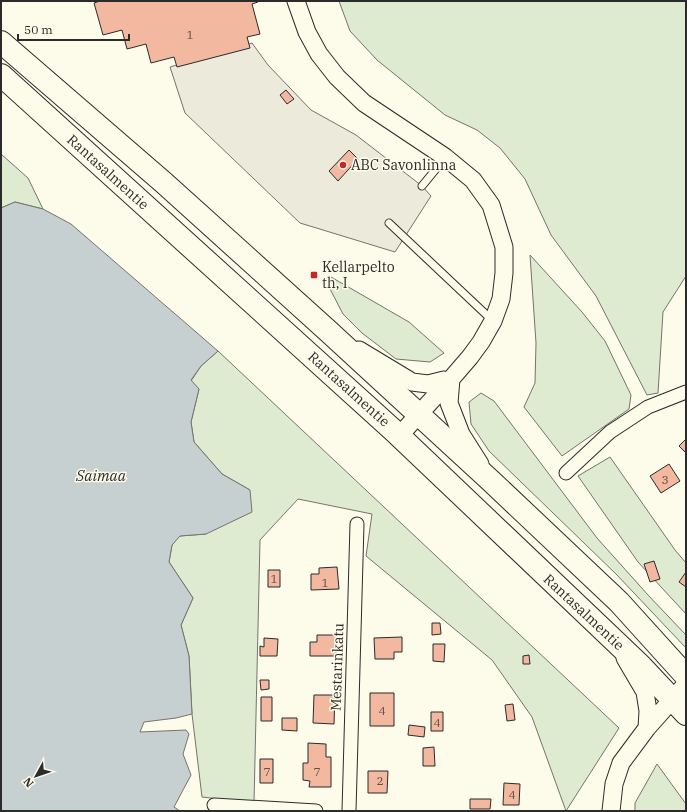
<svg xmlns="http://www.w3.org/2000/svg" width="687" height="812" font-family="'IBM Plex Serif',serif">
	<style>
		.green { fill: #deebd1; stroke: #74746e }
		.parking { fill: #eceadb; stroke: #74746e }
		.water { fill: #c7d0d0; stroke: #74746e }
		.building { fill: #f2b8a0; stroke: #2b2b2b }
		.lines { fill: none; stroke-linecap: round; stroke-linejoin: round }
		.service-casing { stroke: #2b2b2b; stroke-width: 9 }
		.minor-casing { stroke: #2b2b2b; stroke-width: 15 }
		.tertiary-casing { stroke: #2b2b2b; stroke-width: 19 }
		.trunk-casing { stroke: #2b2b2b; stroke-width: 24 }
		.service { stroke: #fdfbea; stroke-width: 7 }
		.minor { stroke: #fdfbea; stroke-width: 13 }
		.tertiary { stroke: #fdfbea; stroke-width: 17 }
		.trunk { stroke: #fdfbea; stroke-width: 22 }
		.poi-dot { fill: #c62828; stroke: #fdfbea; stroke-width: 1.5 }
		.labels { text-anchor: middle; dominant-baseline: central; stroke-width: 3; stroke-linejoin: round; paint-order: stroke }
		.number-label { font-size: 12px; fill: #5d4e48 }
		.poi-label { font-size: 14px; fill: #2b2b2b; stroke: #fdfbea; text-anchor: start }
		.street-label { font-size: 14px; fill: #2b2b2b; stroke: #fdfbea }
		.water-label { font-size: 15px; font-style: italic; fill: #2b2b2b; stroke: #fdfbea }
	</style>
	<rect width="100%" height="100%" fill="#fdfbea"/>
	<path class="green" d="M339 1H686V276L663 312 658 393 647 395 596 296 551 235 525 179 500 148 477 130 445 115 377 60 350 31Z
		M1 154 28 178 43 209 15 202 1 208Z
		M530 255 582 312 605 341 631 395 629 409 562 456 524 407 535 383 536 343Z
		M331 277 409 322 444 353 430 362 396 359 362 333 343 314 329 287Z
		M218 351 619 728 566 811 532 717 492 660 366 556 372 514 298 499 260 540 254 803 202 797 192 714 189 656 181 625 193 598 169 562 172 545 179 536 206 534 250 490 222 474 194 442 191 422 199 389 191 381 201 366Z
		M481 393 494 401 597 538 648 595 686 635V648L616 574 489 451 471 424 469 402Z
		M610 457 675 550 686 563V614L638 562 578 476Z
		M657 764 686 804V811H635V803Z"/>
	<path class="parking" d="M252 43 268 65 311 110 356 135 422 186 431 196 395 252 300 223 185 113 170 67Z"/>
	<path class="water" d="M15 202 43 209 71 224 218 351 201 366 191 380 199 389 191 422 194 442 222 474 250 490 252 512 206 534 180 536 172 545 169 562 193 598 181 625 189 656 192 714 176 718 144 722 140 732 186 730 189 734 183 754 191 775 174 807 180 811H1V208Z"/>
	<path class="building" d="M100 1H257L258 2 252 4 260 34 247 37 250 48 177 67 174 57 151 63 146 44 127 49 122 30 103 35 94 3Z
		M286 90 294 99 287 104 280 95Z
		M349 150 358 159 338 181 329 171Z
		M686 439V453L679 446Z
		M669 464 680 481 661 493 650 476Z
		M654 561 660 579 650 582 644 564Z
		M337 567 339 589 311 590V574H319V568Z
		M268 570H280V587H268Z
		M686 572V587L679 582Z
		M432 623H440L441 634 432 635Z
		M317 635H336V656H310V642H317Z
		M402 637V652H394V659H375L374 638Z
		M264 638 278 639 277 656H260V646L264 647Z
		M433 644H445L444 662 433 661Z
		M529 655 530 664H523V656Z
		M260 680H269V689L261 690Z
		M370 693H394V726H370Z
		M314 695H335L334 724 313 723Z
		M261 697H272V721H261Z
		M513 704 515 720 507 721 505 705Z
		M431 712H443V731H431Z
		M282 718H297V731L282 730Z
		M409 725 425 727 424 737 408 735Z
		M308 743 326 744V757H331V787H309L310 781 303 780V763H308Z
		M434 747 435 766H423V748Z
		M260 759H273V783H260Z
		M368 771H388L387 793H368Z
		M504 783 520 784 519 805H503Z
		M470 799H491L490 809H470Z"/>
	<g class="lines">
		<defs>
			<path id="service" d="M422 186 445 158
				M389 223 493 321"/>
			<path id="minor" d="M566 473 610 432 648 407 686 392
				M214 805 316 811
				M349 811 357 524"/>
			<path id="tertiary" d="M296 1 307 32 319 54 337 77 364 103 445 157 473 180 491 205 504 247V273L501 299 493 321 481 342 470 357 451 379 399 436
				M359 350 412 382 428 384 444 380
				M451 379 449 403 461 434 480 464
				M625 658 645 692 648 711 647 728
				M611 811 614 784 621 763 647 728 686 684"/>
			<path id="trunk" d="M1 42 163 182 327 330 491 481 619 602 686 676
				M1 75 393 430 641 666 686 714"/>
		</defs>
		<use href="#service" class="service-casing"/>
		<use href="#minor" class="minor-casing"/>
		<use href="#tertiary" class="tertiary-casing"/>
		<use href="#trunk" class="trunk-casing"/>
		<use href="#service" class="service"/>
		<use href="#minor" class="minor"/>
		<use href="#tertiary" class="tertiary"/>
		<use href="#trunk" class="trunk"/>
	</g>
	<g class="poi-dot">
		<circle cx="343" cy="165" r="4"/>
		<rect x="310" y="271" width="8" height="8" rx="2"/>
	</g>
	<g class="labels">
		<g class="number-label">
			<text x="190" y="34">1</text>
			<text x="665" y="479">3</text>
			<text x="274" y="578">1</text>
			<text x="325" y="582">1</text>
			<text x="382" y="710">4</text>
			<text x="437" y="722">4</text>
			<text x="267" y="771">7</text>
			<text x="317" y="771">7</text>
			<text x="380" y="780">2</text>
			<text x="512" y="794">4</text>
		</g>
		<g class="poi-label">
			<text x="351" y="165">ABC Savonlinna</text>
			<text x="322" y="267">Kellarpelto<tspan x="322" dy="16">th, I</tspan></text>
		</g>
		<g class="street-label">
			<text transform="translate(108 172) rotate(42)">Rantasalmentie</text>
			<text transform="translate(349 389) rotate(42)">Rantasalmentie</text>
			<text transform="translate(584 612) rotate(43)">Rantasalmentie</text>
			<text transform="translate(337 667) rotate(-88)">Mestarinkatu</text>
		</g>
		<g class="water-label">
			<text x="101" y="475">Saimaa</text>
		</g>
	</g>
	<rect width="687" height="812" fill="none" stroke="#2b2b2b" stroke-width="4"/>
	<g transform="translate(36 776) rotate(230)" stroke="#fdfbea" stroke-width="3" paint-order="stroke">
	<path d="M0-3L7 15L0 10L-7 15Z" fill="#2b2b2b"/>
	<text y="-6" font-size="11" font-weight="bold" text-anchor="middle" fill="#2b2b2b">N</text>
	</g>
	<path d="M18 34v6h111v-6" fill="none" stroke="#2b2b2b" stroke-width="2"/>
	<text x="24" y="34" font-size="12" fill="#2b2b2b" stroke="#fdfbea" stroke-width="3" paint-order="stroke">50 m</text>
</svg>
